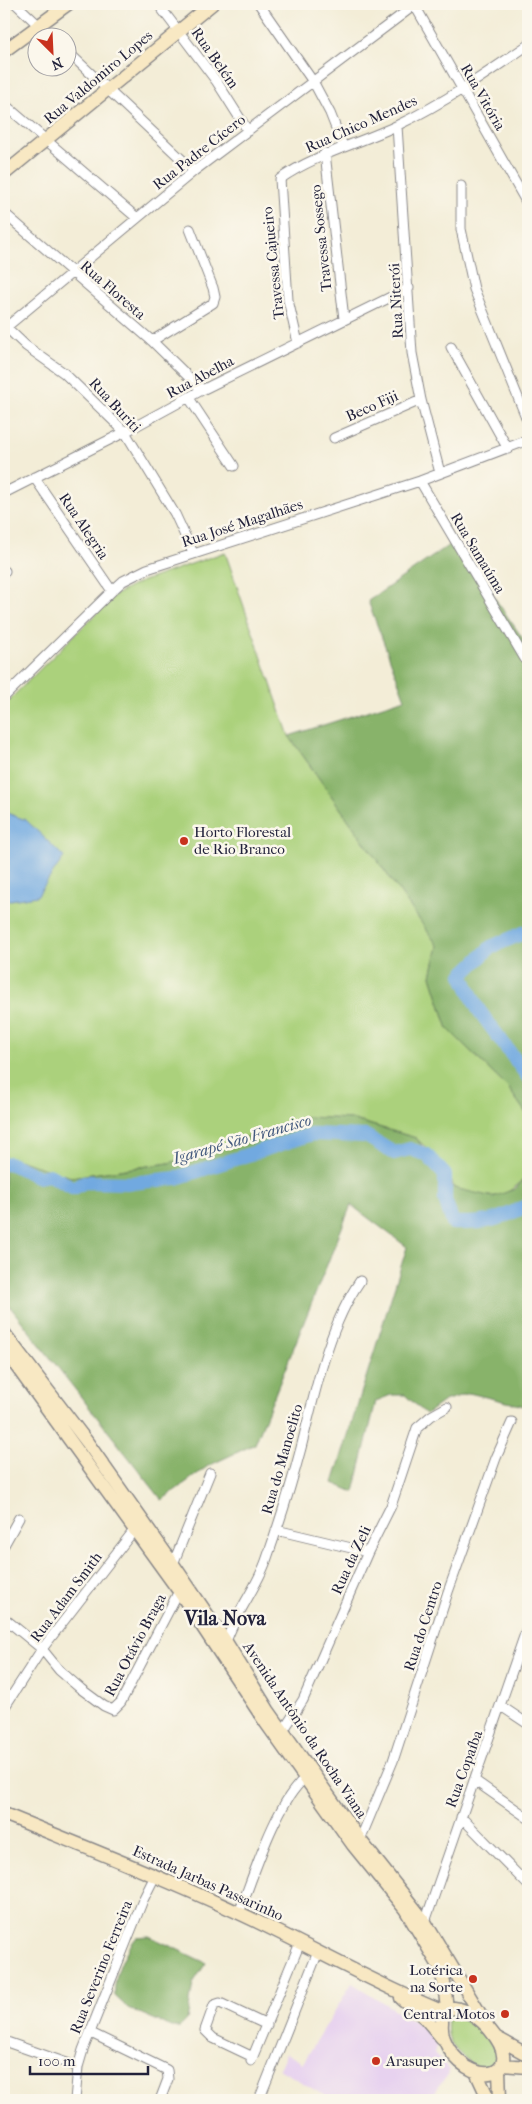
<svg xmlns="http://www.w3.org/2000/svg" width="532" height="2104" font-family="'IM FELL French Canon',serif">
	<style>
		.built { fill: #e7d2ef }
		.green { fill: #abd17b; stroke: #667a5b }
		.forest { fill: #88b36b; stroke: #556a53 }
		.water { fill: #71a9e0; stroke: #4a668e }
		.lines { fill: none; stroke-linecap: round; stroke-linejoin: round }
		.river { stroke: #71a9e0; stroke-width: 14 }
		.street-casing { stroke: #8a8889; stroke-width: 11 }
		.secondary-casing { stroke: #8a8889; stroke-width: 15 }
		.street { stroke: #fff; stroke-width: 9 }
		.secondary { stroke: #f8e8c3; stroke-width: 12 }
		.poi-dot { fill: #c8321e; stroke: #fbf7ec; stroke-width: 2 }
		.labels { text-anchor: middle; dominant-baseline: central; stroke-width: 5; stroke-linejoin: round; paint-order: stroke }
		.street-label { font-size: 15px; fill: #22223b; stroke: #fbf7ec }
		.poi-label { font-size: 15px; fill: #22223b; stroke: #fbf7ec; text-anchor: start }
		.water-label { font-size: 16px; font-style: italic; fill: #42587d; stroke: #fbf7ec }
		.district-label { font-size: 20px; font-weight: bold; fill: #22223b; stroke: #fbf7ec }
	</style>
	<rect width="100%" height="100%" fill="#fbf7ec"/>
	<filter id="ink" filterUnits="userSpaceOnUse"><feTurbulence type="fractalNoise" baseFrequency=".02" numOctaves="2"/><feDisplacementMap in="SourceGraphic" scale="10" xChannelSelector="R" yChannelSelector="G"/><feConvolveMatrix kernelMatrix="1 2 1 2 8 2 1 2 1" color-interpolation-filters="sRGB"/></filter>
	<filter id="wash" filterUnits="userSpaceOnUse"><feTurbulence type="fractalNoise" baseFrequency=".0096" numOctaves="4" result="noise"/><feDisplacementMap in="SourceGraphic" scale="20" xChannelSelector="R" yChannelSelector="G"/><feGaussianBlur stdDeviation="1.12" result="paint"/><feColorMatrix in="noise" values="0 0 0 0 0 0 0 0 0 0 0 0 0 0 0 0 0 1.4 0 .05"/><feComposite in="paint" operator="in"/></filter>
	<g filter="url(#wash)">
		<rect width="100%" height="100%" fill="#f3edd7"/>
		<path class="built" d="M352 1983 427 2030 437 2043 434 2053 450 2070 430 2100H332L279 2069 286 2053 303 2063Z"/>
		<path class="green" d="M225 552 289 736 438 946 431 976 448 1029 509 1089 528 1116V1175C499 1205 490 1197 454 1188L448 1169 416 1138 351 1119 307 1117 169 1163 71 1177 9 1158H4V705L115 595 138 583Z
			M449 2013 468 2017 493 2041 498 2055 496 2066 477 2068C455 2050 443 2044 449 2013Z"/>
		<path class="forest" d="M455 541 528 646V1116L509 1089 448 1029 431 976 438 946 289 736 405 699 368 601Z
			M307 1117 351 1119 416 1138 454 1188 493 1197 515 1189 528 1175V1407L469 1393 444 1401 426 1414 405 1395H391L376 1401 354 1492 333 1483 407 1247 351 1205 255 1444 208 1466 162 1500 4 1299V1158L9 1157 71 1177 169 1163Z
			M149 1936 206 1963 193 1983 187 2020 180 2027H172L128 2008 115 1996C113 1976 124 1952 137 1937Z"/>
		<path class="water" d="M4 812 26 820 64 857 37 896 4 901Z"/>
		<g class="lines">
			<path class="river" d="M528 931 491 947 462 975 478 1009 528 1077
				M4 1164 9 1163 39 1177 49 1175 74 1188 84 1182 132 1183 176 1178 312 1134 366 1136 394 1153 410 1149 427 1155 445 1175V1200L453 1223C486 1224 499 1220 528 1205"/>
		</g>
	</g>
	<g filter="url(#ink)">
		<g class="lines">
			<defs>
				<path id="street" d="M16 4 52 38
					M158 4 217 82 248 131
					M259 4 314 83 330 113 343 146
					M414 4 528 205
					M68 52 194 171
					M4 104 137 218
					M397 126 412 353 421 400 440 473
					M325 153 344 319
					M461 186V229L474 289 528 422
					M4 213 152 341 202 390
					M4 325 26 346 64 373 125 432 175 514 193 553
					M4 329 194 171 416 4
					M152 341 213 303 215 297 213 288 190 229
					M298 343 288 300 280 179C316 154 358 144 398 125 444 103 486 74 528 45
					M451 347 508 449
					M189 398 234 466
					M334 438 421 400
					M34 477 112 591
					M420 481 528 664
					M4 493 125 432 202 390 409 288
					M4 572 5 571
					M4 697 112 591 123 581 147 569 420 481 528 440
					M276 1530 368 1552
					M4 1545 19 1518
					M173 1564 210 1473
					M4 1618 42 1649 59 1670 81 1689 104 1706 113 1710 121 1702 179 1591
					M226 1642C235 1614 256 1589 266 1561 279 1524 291 1486 301 1448 315 1393 327 1329 360 1281
					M501 1706 528 1724
					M4 1708 42 1649 135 1529
					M283 1731 303 1700 368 1552 391 1506 417 1428 431 1416 447 1407
					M474 1780 528 1818
					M461 1817 528 1885
					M360 1840 393 1761 448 1592 496 1458 512 1422
					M239 1913C253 1877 276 1802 305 1778
					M425 1922 528 1625
					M91 2033 167 2070 168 2079 160 2100
					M4 2041 78 2067
					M253 2057 213 2038 205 2030 214 2005 220 2003 267 2025
					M251 2061 300 1943
					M75 2100 78 2067 83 2050 143 1900 155 1876
					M259 2100 318 1952"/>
				<path id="secondary" d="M4 51 68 4
					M4 174 212 4
					M4 1333 87 1442 173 1564 226 1642 268 1710 360 1840 425 1922 488 2027
					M4 1349 179 1591 266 1723 353 1845 405 1909 439 1966 444 1983 447 2009
					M4 1814C82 1846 162 1877 239 1913 308 1945 373 1983 444 2012
					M401 1998 425 2018 442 2038
					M454 2008C468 2010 481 2019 490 2030 527 2073 478 2092 449 2049 444 2040 441 2033 442 2023 442 2014 444 2008 454 2008Z
					M497 2038 528 2055
					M502 2065 528 2067
					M499 2069 500 2100
					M476 2072 489 2100"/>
			</defs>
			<use href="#street" class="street-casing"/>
			<use href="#secondary" class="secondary-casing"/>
			<use href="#street" class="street"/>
			<use href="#secondary" class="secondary"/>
		</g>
	</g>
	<g class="poi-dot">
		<circle cx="184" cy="841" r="5"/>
		<circle cx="473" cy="1979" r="5"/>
		<circle cx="505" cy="2014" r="5"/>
		<circle cx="376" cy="2061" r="5"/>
	</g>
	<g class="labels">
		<g class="street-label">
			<text transform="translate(215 58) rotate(55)">Rua Belém</text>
			<text transform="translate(98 77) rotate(-40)">Rua Valdomiro Lopes</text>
			<text transform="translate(483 97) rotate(60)">Rua Vitória</text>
			<text transform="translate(361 124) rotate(-24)">Rua Chico Mendes</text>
			<text transform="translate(199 152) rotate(-38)">Rua Padre Cícero</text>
			<text transform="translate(321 238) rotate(-96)">Travessa Sossego</text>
			<text transform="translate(273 263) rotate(-96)">Travessa Cajueiro</text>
			<text transform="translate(113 290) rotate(41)">Rua Floresta</text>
			<text transform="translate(396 301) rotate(-93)">Rua Niterói</text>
			<text transform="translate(200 377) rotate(-28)">Rua Abelha</text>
			<text transform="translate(115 405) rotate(47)">Rua Buriti</text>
			<text transform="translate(372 406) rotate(-24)">Beco Fiji</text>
			<text transform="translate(242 523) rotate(-18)">Rua José Magalhães</text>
			<text transform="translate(84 526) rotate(56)">Rua Alegria</text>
			<text transform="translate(478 553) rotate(59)">Rua Samaúma</text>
			<text transform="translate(282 1459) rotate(-74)">Rua do Manoelito</text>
			<text transform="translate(351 1560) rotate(-65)">Rua da Zeli</text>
			<text transform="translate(66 1597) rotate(-53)">Rua Adam Smith</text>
			<text transform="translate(423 1626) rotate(-72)">Rua do Centro</text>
			<text transform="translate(135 1645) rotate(-62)">Rua Otávio Braga</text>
			<text transform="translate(305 1730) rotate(56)">Avenida Antônio da Rocha Viana</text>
			<text transform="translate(464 1769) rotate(-70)">Rua Copaíba</text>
			<text transform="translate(208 1883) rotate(24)">Estrada Jarbas Passarinho</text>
			<text transform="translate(101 1967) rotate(-68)">Rua Severino Ferreira</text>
		</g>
		<g class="poi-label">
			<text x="194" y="832">Horto Florestal<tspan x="194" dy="17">de Rio Branco</tspan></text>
			<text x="463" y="1970" text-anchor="end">Lotérica<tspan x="463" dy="17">na Sorte</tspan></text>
			<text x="495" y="2014" text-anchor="end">Central Motos</text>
			<text x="386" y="2061">Arasuper</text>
		</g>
		<g class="water-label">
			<text transform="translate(242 1139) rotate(-16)">Igarapé São Francisco</text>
		</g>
		<g class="district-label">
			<text x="225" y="1618">Vila Nova</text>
		</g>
	</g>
	<rect width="532" height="2104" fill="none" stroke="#fbf7ec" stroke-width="20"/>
	<g transform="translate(52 52) rotate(156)"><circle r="24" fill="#fbf7ec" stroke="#a4a2a5"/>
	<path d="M0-4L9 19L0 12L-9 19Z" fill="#c8321e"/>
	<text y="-8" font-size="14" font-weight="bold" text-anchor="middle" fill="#22223b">N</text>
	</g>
	<path d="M30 2066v8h118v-8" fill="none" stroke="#22223b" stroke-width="2.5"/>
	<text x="38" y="2066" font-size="15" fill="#22223b" stroke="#fbf7ec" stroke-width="4" paint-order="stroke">100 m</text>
</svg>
